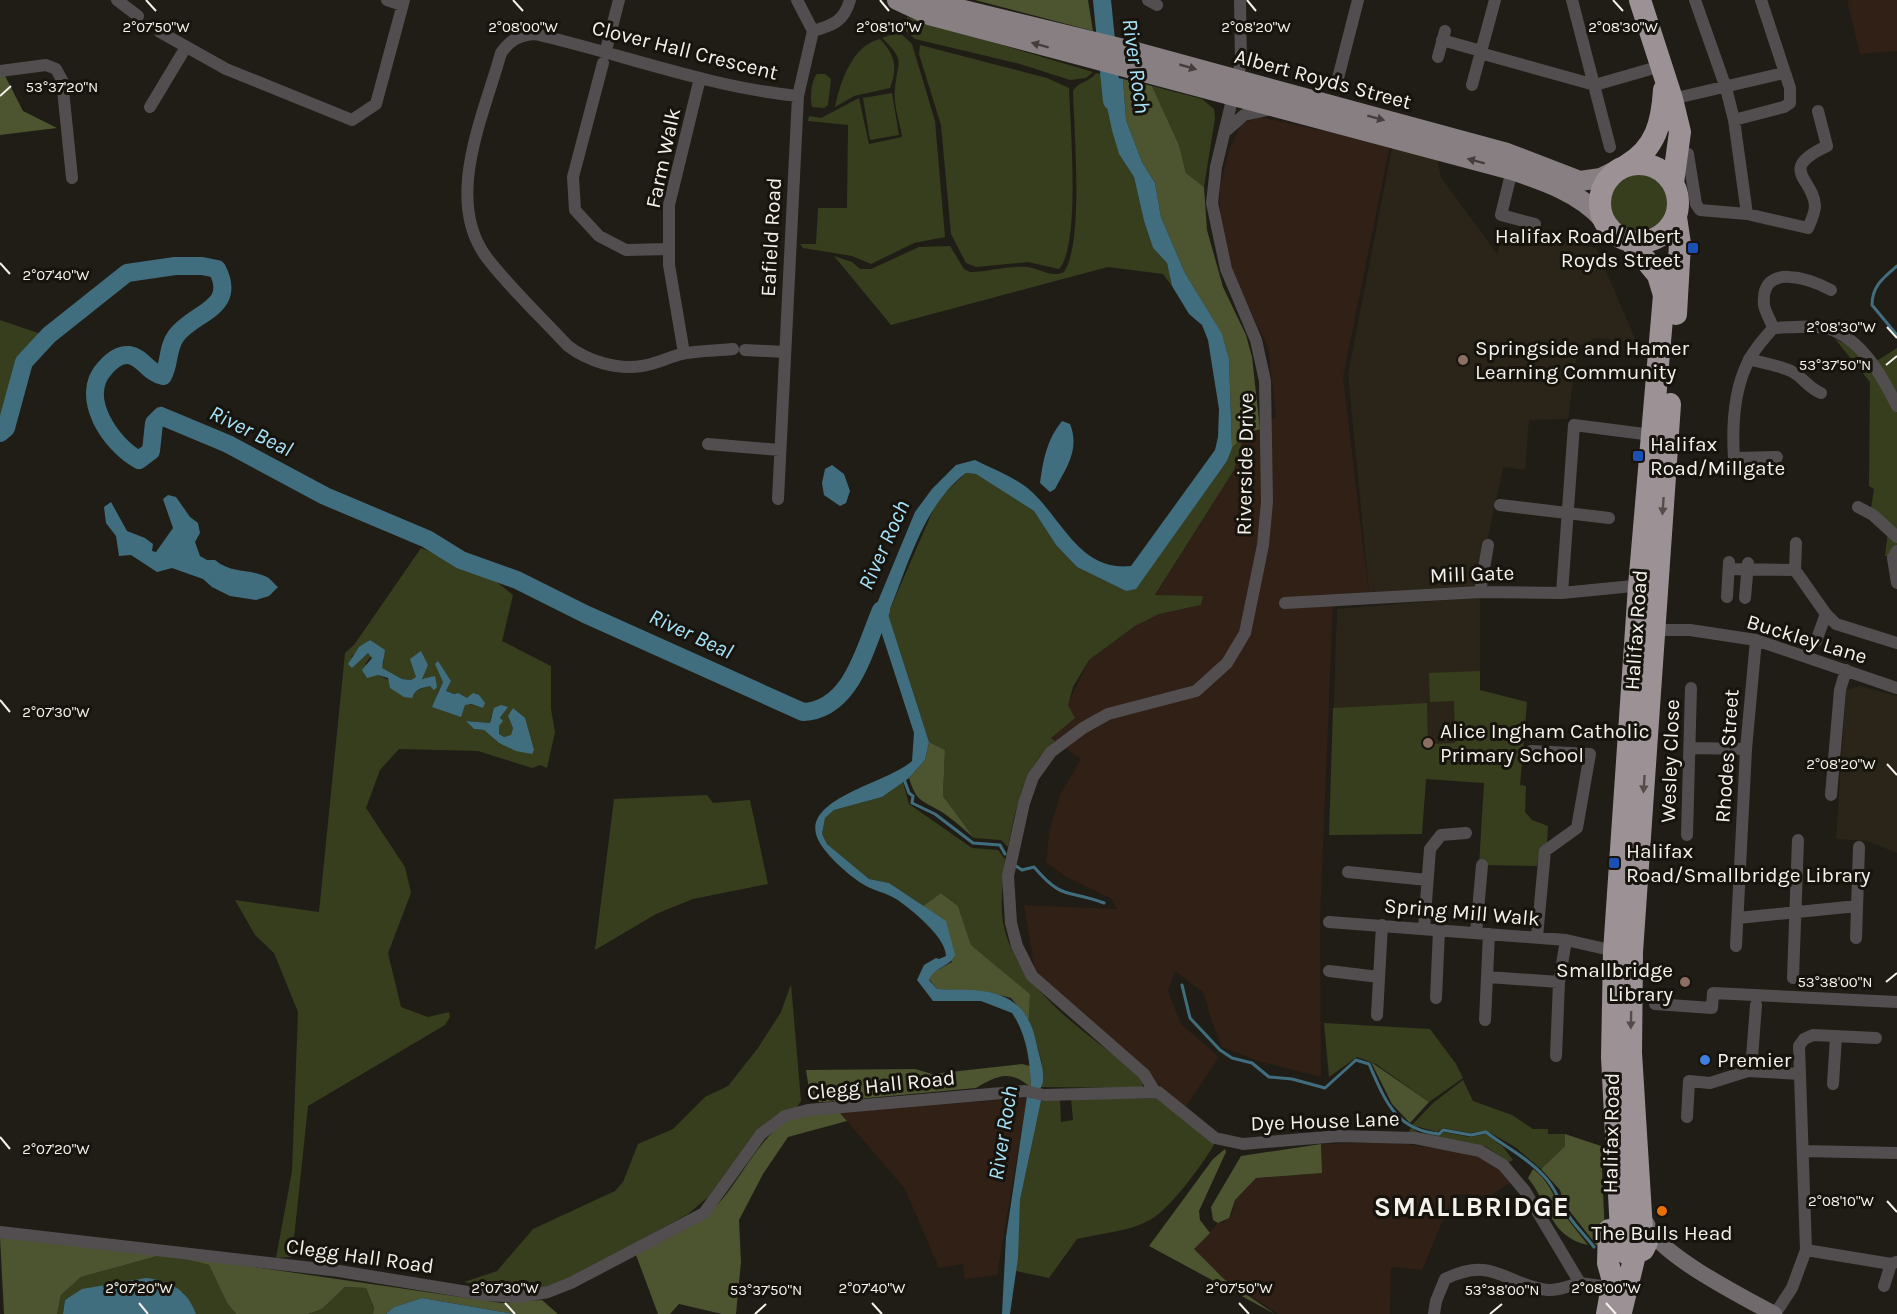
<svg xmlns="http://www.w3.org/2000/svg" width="1897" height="1314" font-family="Karla,sans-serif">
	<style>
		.industrial { fill: #302016 }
		.built { fill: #2b2418 }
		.green { fill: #373e1e; fill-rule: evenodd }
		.forest { fill: #4c5430 }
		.water { fill: #416e7e }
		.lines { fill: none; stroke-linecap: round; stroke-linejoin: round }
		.stream { stroke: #416e7e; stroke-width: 3 }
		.river { stroke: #416e7e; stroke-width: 18 }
		.street { stroke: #524e50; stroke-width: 12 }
		.secondary { stroke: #706a6c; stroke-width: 16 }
		.primary { stroke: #877f82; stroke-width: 20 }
		.highway { stroke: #9c9296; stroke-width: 22 }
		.oneway { fill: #443e3c }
		.oneway2 { fill: #534c4b }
		.ticks { fill: none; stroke: #f4f1ec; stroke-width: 2 }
		.transit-dot { fill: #1a4fb4; stroke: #17130d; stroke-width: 2 }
		.education-dot { fill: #8d6e63; stroke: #17130d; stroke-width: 2 }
		.shop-dot { fill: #3f7fe0; stroke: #17130d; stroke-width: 2 }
		.food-dot { fill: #e8710a; stroke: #17130d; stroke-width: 2 }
		.labels { text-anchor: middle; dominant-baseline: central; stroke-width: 6; stroke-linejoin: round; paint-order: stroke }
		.street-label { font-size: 21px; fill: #f4f1ec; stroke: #17130d }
		.poi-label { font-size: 21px; fill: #f4f1ec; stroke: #17130d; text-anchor: start }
		.water-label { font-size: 22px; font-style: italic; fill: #a7e3fa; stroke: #17130d }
		.district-label { font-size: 27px; font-weight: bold; letter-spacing: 1.5px; fill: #f4f1ec; stroke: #17130d }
		.ticks-label { font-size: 15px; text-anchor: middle; fill: #f4f1ec; stroke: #17130d; stroke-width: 6; stroke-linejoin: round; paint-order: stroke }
	</style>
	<rect width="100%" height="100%" fill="#201d16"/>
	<path class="industrial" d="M1847 0H1897V51L1860 54Z
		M1259 117 1390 145 1343 377 1370 602 1333 605 1320 920 1321 1077 1258 1061 1222 1047 1211 1019 1204 993 1175 971 1168 991 1181 1024 1219 1057 1185 1108 1035 973 1024 905 1117 909 1112 899 1066 877 1046 862 1050 828 1060 795 1081 759 1051 738 1089 660 1135 626 1159 614 1201 605 1203 596H1155L1234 470 1244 435 1254 433 1276 417 1268 347 1237 283 1220 232V187L1229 150 1241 124Z
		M1027 1098 997 1275 965 1279 963 1264 939 1268 905 1189 839 1112Z
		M1390 1142 1448 1150 1486 1159 1513 1181 1490 1196 1454 1194 1422 1270 1391 1267 1390 1314H1279L1224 1279 1194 1249 1218 1223 1224 1222 1233 1212 1235 1200 1256 1178 1322 1173 1321 1144Z"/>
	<path class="built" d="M1392 148 1437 159 1441 177 1497 254 1504 229 1596 248 1637 343 1596 338 1578 346 1568 419 1529 420 1525 470 1503 467 1477 589 1369 592 1348 374Z
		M1480 597V690L1527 702 1520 786 1426 779 1422 834 1329 835 1337 609Z
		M1860 686 1897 696V853L1867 841 1836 839 1846 690Z"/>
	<path class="green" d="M907 17 1093 72 1086 78 1070 80 1020 64 915 39 906 31Z
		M899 32 912 44 935 121 945 237 914 243 871 264 852 256 803 248 800 244H816L818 208H847L848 125 808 121 809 116 821 118 859 98 869 144 902 137C900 122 893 104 895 89 897 61 907 62 882 38Z
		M880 39C895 55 898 67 890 88L854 96 835 107C840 83 852 45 880 39Z
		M920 45 1047 78 1069 88C1070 123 1081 245 1059 269L1028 262 976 267 966 263 951 234 941 125 919 54Z
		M1096 73 1100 74 1119 154 1134 177 1144 221 1153 248 1167 263 1172 286 1163 274 1108 267 891 325 834 256 852 262 860 269H871L919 247 950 246 964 269 970 272C989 272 1009 265 1028 267 1040 269 1052 278 1064 272 1084 243 1074 129 1073 91 1077 82 1090 82 1096 73Z
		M817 74H825L831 79 828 105 824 108 812 107C810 98 811 81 817 74Z
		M1152 86 1202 99 1214 109 1215 118 1204 187 1186 173 1179 145Z
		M892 93 899 135 870 140 863 98Z
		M1607 203a32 32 0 1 1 64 0a32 32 0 1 1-64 0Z
		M0 320 41 334 23 350 14 367 0 428Z
		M1835 339 1855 349 1897 400V558L1885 556 1889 523 1871 508 1874 489 1869 486 1870 382Z
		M1897 348V396L1875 362Z
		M1244 435 1234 470 1155 595 1203 596 1201 605 1159 614 1135 626 1089 660 1073 687 1068 705 1075 718 1051 738 1055 741C1022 769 1016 807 1008 847L1001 840 974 838 943 796 945 750 929 742 888 614 938 499 966 473 976 474 1034 511 1056 545 1077 567 1126 591 1136 588 1227 461 1232 448Z
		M421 548 488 575 513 595 502 641 551 666V709L555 732 547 768 540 765 532 768 478 751 399 749 380 770 366 808 405 867 411 893 388 953 401 1007 428 1017 449 1012 450 1017 445 1025 308 1106 292 1257 276 1258 292 1171 298 1012 274 953 255 935 235 900 319 912 345 653 354 645ZM370 640 384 661 381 668 402 679 411 680 416 677 415 670 430 685 414 692 378 675 365 664 372 655 368 653 358 659 351 657ZM438 662 451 681 446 691 454 694 458 693 483 708C467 703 453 701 437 695L443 682ZM507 708 500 719 498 734 504 737 511 735 513 728 508 716 531 754 499 743 484 730 474 729 466 721 490 723 491 716Z
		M1480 671V690L1527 702 1520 785 1526 786 1525 812 1532 820 1548 826 1547 843 1541 847 1537 866 1479 865 1484 783 1426 779 1422 834 1329 835 1333 708 1427 703 1428 744 1455 743 1454 701 1430 702 1429 673Z
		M903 782 909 804 972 848 998 850 1005 859C1003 879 1000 902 1003 922 1016 992 1093 1036 1144 1079L1142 1088 1042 1087V1063L1029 1020 1030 994 971 945 958 906 941 893 923 906 889 883 869 879 827 844 822 834 825 818 834 810 882 797Z
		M707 795 713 803 750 800 768 884 693 899 656 914 595 950 614 799Z
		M791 984 801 1101 797 1107 771 1119 756 1131 708 1197 688 1214 577 1275 558 1284 518 1291 464 1282 497 1271 533 1229 615 1191 623 1182 638 1144 673 1129 705 1097 728 1086 758 1048 781 1012Z
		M1324 1023 1430 1029 1456 1064 1463 1078 1429 1102 1376 1064 1357 1057 1329 1077Z
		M1463 1080 1473 1101 1512 1115 1533 1129H1548V1134H1565V1146L1541 1169 1515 1147 1487 1131 1470 1133 1443 1128 1437 1132 1412 1125 1433 1103Z
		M1159 1098 1211 1139 1214 1145C1201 1166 1171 1208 1150 1220 1128 1232 1101 1233 1077 1239L1049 1278 1016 1271 1020 1200 1041 1101 1060 1099 1061 1122 1073 1120 1071 1099Z
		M1411 1128 1419 1133 1439 1135 1443 1132 1470 1137 1486 1134 1503 1147 1513 1160 1509 1162 1485 1146 1408 1133Z
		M165 1254 209 1265 227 1303 236 1314H196L183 1292 65 1299 63 1314H57L61 1295 81 1277Z
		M345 1287 366 1288 374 1309 373 1314H308L322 1309Z"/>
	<path class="forest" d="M975 0H1088L1093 31Z
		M0 66 23 111 57 128 0 135Z
		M1123 79 1152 86 1179 145 1186 173 1204 187 1207 230 1223 287 1246 335 1252 357 1260 429 1244 435 1232 448 1229 359 1222 335 1185 273 1161 217 1155 183 1142 162 1126 120Z
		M929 742 945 750 943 796 974 838C963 829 952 818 940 811 921 800 916 801 909 778L925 760Z
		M941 893 958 906 971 945 1030 994 1029 1020 1011 998 988 992 937 989 929 979 932 973 952 962 923 906Z
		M1371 1062 1429 1102 1410 1123 1392 1104Z
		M1022 1064 1030 1066 1031 1088C1011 1069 997 1075 976 1088L825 1102H819L810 1096 806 1070 915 1069 932 1074Z
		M839 1112 847 1121 788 1137 763 1174 739 1220 741 1262 736 1314H722L679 1304 670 1314H658L636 1255C662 1240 697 1227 718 1204 744 1176 758 1136 793 1118 805 1112 826 1113 839 1112Z
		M1565 1134 1601 1146 1605 1236 1597 1246 1565 1205 1560 1190 1541 1169 1565 1146Z
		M1321 1144 1322 1173 1256 1178 1235 1200 1229 1218 1218 1223 1213 1220 1211 1207 1241 1156Z
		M1225 1149 1226 1152 1199 1211 1200 1220 1210 1233 1194 1249 1224 1279 1275 1314 1149 1246 1213 1159Z
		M1533 1169C1548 1180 1553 1194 1561 1209 1569 1222 1579 1233 1588 1245 1550 1237 1549 1204 1528 1178Z
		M0 1237 165 1254 502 1303 542 1300 558 1314H514L422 1298 394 1307 386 1314H373L374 1308 366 1288 345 1287 322 1309 308 1314H236L227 1303 209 1265 165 1254 81 1277 61 1295 57 1314H4Z"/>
	<path class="water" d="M1100 74 1123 79 1126 120 1142 162 1155 183 1161 217 1185 273 1222 334 1229 359 1232 448 1227 461 1136 589 1126 591 1077 567 1056 545 1034 511 976 474 966 473C923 505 908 566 888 614L929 742 925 760 909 778 882 797 834 810 825 818 822 834 827 844 869 879 889 883 946 921 955 955C950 967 934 967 929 980L937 989C971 991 1009 985 1028 1019 1034 1029 1036 1043 1039 1054 1042 1064 1046 1082 1040 1089L1031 1088C1030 1061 1027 1035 1012 1013L981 1001H933L917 980 924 965 936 958 939 959 946 956C946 937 911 909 896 899 887 893 875 891 866 886 850 877 820 851 816 834 807 797 890 782 912 761L914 733 879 625 876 606 915 512 932 489 956 465 975 460C993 469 1017 478 1032 492 1063 521 1081 572 1131 566L1215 450 1218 437 1219 409 1208 340 1202 325 1189 314 1172 286 1167 263 1153 248 1144 221 1134 177 1119 154 1112 130Z
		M1062 421 1070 424C1080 449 1067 467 1055 489L1050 492 1040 483C1043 460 1047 439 1062 421Z
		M832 465 844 474 850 491 846 503 840 506 824 495 822 483 825 469Z
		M168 495 176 497 190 517 198 523 200 533 195 542 200 556 207 560H215C230 573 246 569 262 575 270 577 272 582 278 587L269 596 256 600 230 596 212 587 203 579 172 568 157 572 131 555 119 556 116 536 106 523 104 507 111 502 127 531 145 538 153 544 152 551 156 552 173 528 163 499Z
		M370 640 385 650 382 668 402 679 411 680 416 677 410 659 421 651 428 665 422 679 435 676 437 687 434 690 430 686C421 688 415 689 412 698L404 697 390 688 388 678 378 675 367 678 362 670 372 658 368 653 352 668 348 664 359 647Z
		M438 661 451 681 446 691 454 694 458 693 467 698 473 693 479 695 485 703 483 708 471 704 465 705 461 717 432 707 443 682 435 664Z
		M501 705 508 707 500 718 503 721 499 726V734L504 737 511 735 513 728 508 716 513 708 525 718 534 750 532 754 516 751 499 743 484 730 474 729 466 721 490 723 494 708Z
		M1027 1096 1041 1099V1101L1020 1200 1018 1258 1010 1314H1002L1006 1237Z
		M146 1278C170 1281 187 1289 196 1314H63L65 1300 82 1289Z
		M422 1298 514 1314H386L394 1307Z"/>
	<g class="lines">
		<path class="stream" d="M1897 266C1884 277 1872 286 1872 305L1897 335
			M904 779 909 793 913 796 912 803 935 814 973 843 1000 845 1005 854
			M1016 866 1022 870 1034 867C1063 901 1067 889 1104 903
			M1182 985 1190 1018 1220 1050 1232 1058 1252 1063 1269 1077 1292 1079 1325 1088 1356 1060 1369 1064C1385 1100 1395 1130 1439 1134L1443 1130 1471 1135 1486 1132C1505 1147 1527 1157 1544 1176 1554 1186 1557 1196 1563 1207 1571 1222 1584 1234 1594 1247"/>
		<path class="river" d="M1102 0 1112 101
			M0 433 6 428 24 362 49 335 127 273 175 266H202L217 269C238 309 193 312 176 336 167 348 170 363 163 376 148 373 143 357 129 355 119 354 111 361 105 368 78 397 111 445 139 460L151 451 154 423 161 416 228 444 325 496 427 539 461 560 517 580 585 614 803 712C852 710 865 647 881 610"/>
		<path class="street" d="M117 0 138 16
			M387 0 402 5
			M797 0 813 31
			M1148 0 1157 5
			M1572 0 1610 147
			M1695 0 1726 88 1734 120 1747 214
			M160 32 226 69 352 120 376 104 404 0
			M1442 40 1481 51
			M606 50 619 0
			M1480 53 1595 85 1661 66
			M1438 57 1445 31
			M603 63 573 177 575 210 599 236 626 250 669 249
			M0 71 46 65 56 69 62 80 72 178
			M1338 78 1358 0
			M1472 85 1495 0
			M1672 99 1784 73
			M150 107 186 47
			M1734 120 1784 107 1790 103V88L1761 0
			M1227 130 1244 115 1271 109
			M1677 150 1688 154 1696 204 1700 210 1747 214 1808 228C1811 221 1815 213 1815 206 1814 178 1776 170 1827 146L1818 111
			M1512 170 1501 215 1535 224
			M1773 328C1765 338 1754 349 1748 362 1734 390 1732 427 1734 458L1777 457
			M1773 328C1787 328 1818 324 1830 329 1863 341 1882 376 1897 406
			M1773 328C1771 321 1765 312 1764 305 1760 261 1810 279 1831 290
			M733 349C717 351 698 350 682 354 669 357 656 364 642 366 616 370 588 361 568 346 541 317 511 289 487 258 443 200 484 115 501 53 510 40 519 35 535 34 622 54 708 87 798 96
			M745 350 785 352
			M684 353 669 265V205L700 78
			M1749 359C1762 363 1778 365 1791 371 1803 377 1808 388 1821 393
			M708 444 780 450
			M778 499 798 96 813 31C834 25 844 21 850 0
			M1500 505 1609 518
			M1858 507 1873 515 1897 537
			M1897 551 1893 558 1897 583
			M1729 569 1795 570 1826 614 1836 624 1897 643
			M1795 570 1796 543
			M1480 592 1488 545
			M1562 593 1574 425 1652 435
			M1727 597 1729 562
			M1745 598 1748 563
			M1285 603 1480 592 1562 593 1643 585
			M1652 630H1690L1756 640 1897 688
			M1816 641 1826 614
			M1690 748 1746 749
			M1531 751 1590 754 1577 828 1545 851 1537 937
			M1831 795 1840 690 1846 670
			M1687 835 1691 688
			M1348 872 1427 880
			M1738 918 1857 906
			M1329 922 1566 940 1619 952
			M1424 928 1430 849 1441 835 1466 833
			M1476 933 1482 865
			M1856 938 1859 847
			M1736 946 1746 749 1756 640
			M1329 971 1379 977
			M1488 977 1559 982
			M1793 978 1798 840
			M1436 998 1439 930
			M1655 1004 1712 1008 1713 993 1897 1002
			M1377 1015 1382 925
			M1485 1020 1489 934
			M1556 1056 1559 982 1566 940
			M1751 1071 1756 1005
			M1833 1084 1836 1036
			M1155 1092 1144 1074 1032 976 1017 946 1011 923 1008 876 1024 803 1033 777 1051 752 1083 728 1108 714 1196 691 1227 663 1245 633 1263 545 1267 502 1265 381 1256 340 1226 269 1212 203 1216 167 1241 62 1240 0
			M1687 1117 1689 1081 1710 1083 1748 1071 1800 1074
			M1803 1151 1897 1153
			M0 1232 339 1271 486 1295 519 1297 548 1292 571 1283 704 1213 761 1134 785 1116 808 1110 1025 1091 1044 1095 1158 1092 1215 1138 1243 1144 1339 1136 1415 1138 1480 1151 1503 1165 1525 1191 1580 1283 1616 1288
			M1806 1250 1891 1264
			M1884 1286 1891 1264 1896 1262
			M1434 1314 1436 1301 1445 1279C1494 1255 1505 1285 1548 1290 1558 1291 1571 1285 1580 1283
			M1775 1314 1792 1288 1806 1250 1799 1046 1804 1039 1813 1035 1876 1038"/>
		<path class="secondary" d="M1647 1224C1657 1254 1745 1298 1774 1314"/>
		<path class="primary" d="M897 0 929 15 1512 170C1545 181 1580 193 1603 219
			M919 3H935L1132 51 1507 153 1580 181 1601 178 1617 170"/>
		<path class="highway" d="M1640 0 1672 99 1680 132 1673 183
			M1600 203a39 39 0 1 1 78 0a39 39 0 1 1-78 0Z
			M1627 165C1656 148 1662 122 1664 90
			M1676 314 1680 244 1676 217
			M1642 1230 1631 1053 1632 952 1670 404
			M1621 1233 1628 1227 1642 1230 1647 1242 1643 1250 1630 1255C1620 1251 1615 1243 1621 1233L1612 1057 1614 952 1639 586 1664 295 1658 275 1630 241
			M1621 1312 1635 1255
			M1607 1314 1613 1281 1608 1263 1609 1230"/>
	</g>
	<defs><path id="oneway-solid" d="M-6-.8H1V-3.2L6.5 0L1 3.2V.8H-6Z" transform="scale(1.5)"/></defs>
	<g class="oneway">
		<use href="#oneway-solid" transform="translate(1040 45) rotate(-165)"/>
		<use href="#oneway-solid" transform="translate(1188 67) rotate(16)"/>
		<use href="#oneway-solid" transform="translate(1376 118) rotate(15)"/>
		<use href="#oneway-solid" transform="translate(1476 161) rotate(-165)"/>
	</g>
	<g class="oneway2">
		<use href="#oneway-solid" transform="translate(1663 506) rotate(94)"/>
		<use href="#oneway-solid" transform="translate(1644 784) rotate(94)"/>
		<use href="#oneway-solid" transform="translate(1631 1020) rotate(91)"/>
	</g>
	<path class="ticks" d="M146 0 156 11M513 0 523 11M880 0 889 11M1247 0 1256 11M1613 0 1623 11M0 96 11 86M0 263 10 274M1887 327 1897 338M1886 365 1897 356M0 700 10 712M1887 764 1897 775M1886 982 1897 973M0 1137 10 1149M1887 1201 1897 1212M139 1303 148 1314M505 1303 515 1314M872 1303 882 1314M1239 1303 1249 1314M1606 1303 1616 1314M755 1314 766 1304M1490 1314 1502 1304"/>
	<g class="transit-dot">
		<rect x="1687" y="242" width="12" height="12" rx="3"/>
		<rect x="1632" y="450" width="12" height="12" rx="3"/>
		<rect x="1608" y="857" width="12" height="12" rx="3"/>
	</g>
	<g class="education-dot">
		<circle cx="1463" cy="360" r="6"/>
		<circle cx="1428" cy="743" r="6"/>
		<circle cx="1685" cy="982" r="6"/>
	</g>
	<circle class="shop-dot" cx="1705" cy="1060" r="6"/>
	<circle class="food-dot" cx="1662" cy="1211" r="6"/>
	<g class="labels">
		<g class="street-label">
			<text transform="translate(685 50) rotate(14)">Clover Hall Crescent</text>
			<text transform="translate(1323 79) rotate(15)">Albert Royds Street</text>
			<text transform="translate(663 158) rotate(-78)">Farm Walk</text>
			<text transform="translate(771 237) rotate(-87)">Eafield Road</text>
			<text transform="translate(1245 464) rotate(-89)">Riverside Drive</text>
			<text transform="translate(1472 574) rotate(-2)">Mill Gate</text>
			<text transform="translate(1636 630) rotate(-86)">Halifax Road</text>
			<text transform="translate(1807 639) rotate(17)">Buckley Lane</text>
			<text transform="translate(1727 756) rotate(-86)">Rhodes Street</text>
			<text transform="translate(1670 761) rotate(-88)">Wesley Close</text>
			<text transform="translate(1462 912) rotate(5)">Spring Mill Walk</text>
			<text transform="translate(881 1085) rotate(-6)">Clegg Hall Road</text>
			<text transform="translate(1325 1121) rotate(-2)">Dye House Lane</text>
			<text transform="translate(1611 1133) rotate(-89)">Halifax Road</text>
			<text transform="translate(360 1256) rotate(8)">Clegg Hall Road</text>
		</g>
		<g class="poi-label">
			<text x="1681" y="236" text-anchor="end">Halifax Road/Albert<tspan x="1681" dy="24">Royds Street</tspan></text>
			<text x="1475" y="348">Springside and Hamer<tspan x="1475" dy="24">Learning Community</tspan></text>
			<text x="1650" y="444">Halifax<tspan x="1650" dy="24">Road/Millgate</tspan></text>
			<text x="1440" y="731">Alice Ingham Catholic<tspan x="1440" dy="24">Primary School</tspan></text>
			<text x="1626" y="851">Halifax<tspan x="1626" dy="24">Road/Smallbridge Library</tspan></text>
			<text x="1673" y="970" text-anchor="end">Smallbridge<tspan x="1673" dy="24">Library</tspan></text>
			<text x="1717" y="1060">Premier</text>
			<text x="1662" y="1233" text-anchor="middle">The Bulls Head</text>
		</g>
		<g class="water-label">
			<text transform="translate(1136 66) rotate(82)">River Roch</text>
			<text transform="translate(251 431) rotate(26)">River Beal</text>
			<text transform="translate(884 545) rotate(-66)">River Roch</text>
			<text transform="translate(691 634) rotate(25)">River Beal</text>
			<text transform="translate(1003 1133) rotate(-81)">River Roch</text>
		</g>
		<g class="district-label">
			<text x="1472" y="1207">SMALLBRIDGE</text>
		</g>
	</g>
	<g class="ticks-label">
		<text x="156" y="32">2°07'50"W</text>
		<text x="523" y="32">2°08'00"W</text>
		<text x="889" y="32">2°08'10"W</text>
		<text x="1256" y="32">2°08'20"W</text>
		<text x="1623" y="32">2°08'30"W</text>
		<text x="62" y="92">53°37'20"N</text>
		<text x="56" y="280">2°07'40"W</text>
		<text x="1841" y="332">2°08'30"W</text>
		<text x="1835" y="370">53°37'50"N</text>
		<text x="56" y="717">2°07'30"W</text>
		<text x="1841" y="769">2°08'20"W</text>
		<text x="1835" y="987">53°38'00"N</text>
		<text x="56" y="1154">2°07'20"W</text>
		<text x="1841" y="1206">2°08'10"W</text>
		<text x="139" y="1293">2°07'20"W</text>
		<text x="505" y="1293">2°07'30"W</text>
		<text x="872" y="1293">2°07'40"W</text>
		<text x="1239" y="1293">2°07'50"W</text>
		<text x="1606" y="1293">2°08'00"W</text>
		<text x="766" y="1295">53°37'50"N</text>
		<text x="1502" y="1295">53°38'00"N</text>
	</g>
</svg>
